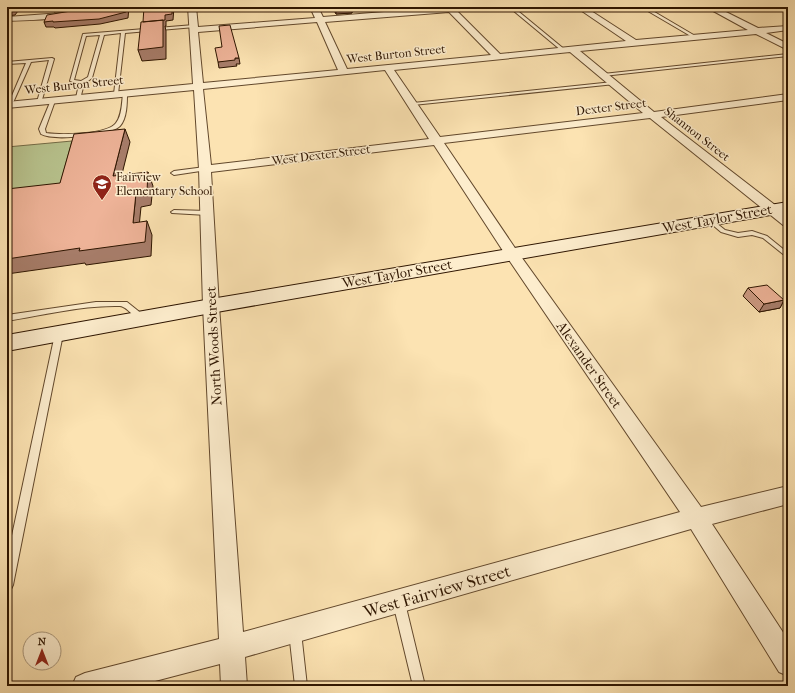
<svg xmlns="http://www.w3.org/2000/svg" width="795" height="693" font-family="'IM FELL French Canon',serif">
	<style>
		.green { fill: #b9c590; stroke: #746d48 }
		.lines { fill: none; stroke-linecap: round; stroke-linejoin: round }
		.lane-casing { stroke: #62482c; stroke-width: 2 }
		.street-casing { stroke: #62482c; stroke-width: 2 }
		.secondary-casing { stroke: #2e1500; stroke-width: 2 }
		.lane { fill: #fdedcd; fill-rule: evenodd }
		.street { fill: #fdedcd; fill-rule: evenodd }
		.secondary { fill: #fdedcd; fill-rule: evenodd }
		.wall { fill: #cd9a83; stroke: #2e1500 }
		.shaded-wall { fill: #a77d6a; stroke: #2e1500 }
		.building { fill: #eeb398; stroke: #2e1500 }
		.labels { text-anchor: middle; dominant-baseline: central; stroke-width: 3; stroke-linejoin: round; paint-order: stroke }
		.far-street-label { font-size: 12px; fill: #2e1500; stroke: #fdedcd }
		.far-poi-label { font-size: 12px; fill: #2e1500; stroke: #fdedcd; text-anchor: start }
		.street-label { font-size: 14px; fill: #2e1500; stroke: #fdedcd }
		.near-street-label { font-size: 17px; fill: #2e1500; stroke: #fdedcd }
	</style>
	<rect width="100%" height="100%" fill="#fce3b2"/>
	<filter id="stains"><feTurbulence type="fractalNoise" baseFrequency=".005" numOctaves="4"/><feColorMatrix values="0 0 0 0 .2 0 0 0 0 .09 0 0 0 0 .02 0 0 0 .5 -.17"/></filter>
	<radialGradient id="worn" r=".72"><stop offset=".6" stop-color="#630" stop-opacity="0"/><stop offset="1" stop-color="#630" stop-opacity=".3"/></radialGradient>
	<path class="green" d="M72 141 59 188 7 195V147Z"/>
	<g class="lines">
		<defs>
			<path id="lane" d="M509 7H513L564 49V51H562Z
				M641 7H646L697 37 694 38Z
				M774 7H779L788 11V13Z
				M194 25 195 27 125 33 118 94 116 95 114 94 121 33 104 35 92 78 84 84 80 99 76 98 79 84 70 81 83 34ZM100 35 88 77 81 81 74 80 86 36Z
				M788 54V56L603 76 601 75 603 74Z
				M52 58 54 59 41 103 37 102 49 60 31 62 12 105 8 106V105L26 63 7 64V62Z
				M613 82H615V84L413 105 411 104 413 103Z
				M125 92 127 93C127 103 127 118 120 126 110 136 53 141 41 134L39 129 51 100 55 101 45 129 46 133C60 135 107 135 116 123 122 116 122 102 123 93Z
				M205 167 207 168V170L174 175 171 173 174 171Z
				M174 210 207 211 210 213 207 215 172 213 171 212Z
				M710 218 725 230 738 233 752 231 767 236 788 253V258L763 238 752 235 738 237 721 232 708 221V219Z
				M96 302H127L147 318 146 320C135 322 129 307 120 306 82 305 44 315 7 321V315Z
				M59 331 63 334 13 585 11 589 7 591V559L55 334Z
				M399 597 403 599 405 603 425 686H413L393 603 395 599Z
				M295 626 299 628 301 632 307 686H295L289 632 291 628Z"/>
			<path id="street" d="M85 7H95C81 20 27 20 7 21V17L62 13Z
				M188 7H196L198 27 315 18 310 7H318L323 17 445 7H481L477 9 457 11 500 54 626 41 576 7H585L636 40 748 30 706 7H716L758 28 788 26V30L766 33 788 44V50L756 34 580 51 654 112 788 94V100L661 117 788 215V226L783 225 650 118 444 143 517 251 701 507 788 486V504L712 524 788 640V676L779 672 691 529 245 657 247 686H221L220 664 136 686H72L76 677 85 673 219 639 203 306 199 169 194 90 7 108V102L193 84ZM449 12 491 55 347 69 325 22ZM317 22 338 70 203 83 198 32ZM570 52 643 113 440 137 394 70ZM385 70 429 139 211 165 203 89ZM434 145 505 254 680 512 243 632 219 306 211 172Z"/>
			<path id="secondary" d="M788 202V212L211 313 7 351V335L211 299Z"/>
		</defs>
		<use href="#lane" class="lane-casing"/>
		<use href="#street" class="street-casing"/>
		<use href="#secondary" class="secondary-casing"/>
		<use href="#lane" class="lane"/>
		<use href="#street" class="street"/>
		<use href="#secondary" class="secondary"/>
	</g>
	<path class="wall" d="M332 7H371V9L352 11V13L336 14Z
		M748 288 784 300 780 308 759 312 743 296Z"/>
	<path class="shaded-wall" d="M14 7H21L15 15 7 16V10Z
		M52 7H78L54 12Z
		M127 7H129L128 18 100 24 55 28 54 27H46L44 22Z
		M172 7H174L173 20 166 21V26H165L166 31V59L142 61 138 50 165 15Z
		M350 7H371V9L352 11V13L336 14V9Z
		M407 7H427L407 9Z
		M7 18 9 22 7 25Z
		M235 58H239L240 64H236L237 66 219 68 218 62Z
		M125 129 130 142 118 190 113 176Z
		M148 172 153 186 151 205 141 207 138 237 133 223 136 193Z
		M147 221 152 235 151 256 86 265 85 263 7 274V259Z
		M784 300 780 308 759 312 764 304Z"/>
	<path class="building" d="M7 7H14L12 10H7Z
		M87 7H127L126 12 99 19 53 22V21L44 22 47 15 77 10Z
		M144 7H172V14L165 15V20L143 22Z
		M335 7H351L352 8 336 9Z
		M163 20V47L138 50 141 22Z
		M230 25 239 58H235V60L218 62 215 48 222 47 219 26Z
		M125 129 113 176 148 172 147 191 136 193 133 223 147 221 145 242 79 251 80 248 7 259V189L60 183 74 134Z
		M767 285 784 300 764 304 748 288Z"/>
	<defs>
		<symbol id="school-pin" viewBox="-11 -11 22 30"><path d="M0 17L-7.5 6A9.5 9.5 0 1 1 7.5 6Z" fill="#8f2418" stroke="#fdedcd"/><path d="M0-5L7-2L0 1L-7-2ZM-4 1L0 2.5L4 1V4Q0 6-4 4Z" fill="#fff"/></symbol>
	</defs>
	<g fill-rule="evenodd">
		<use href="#school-pin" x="91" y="173" width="22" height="30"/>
	</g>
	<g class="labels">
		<g class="far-street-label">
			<text transform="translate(396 54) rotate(-6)">West Burton Street</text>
			<text transform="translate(74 85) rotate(-6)">West Burton Street</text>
			<text transform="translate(611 107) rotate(-7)">Dexter Street</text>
			<text transform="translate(697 134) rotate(38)">Shannon Street</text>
			<text transform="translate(321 155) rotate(-7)">West Dexter Street</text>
		</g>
		<g class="far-poi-label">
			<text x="116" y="177">Fairview<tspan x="116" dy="14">Elementary School</tspan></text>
		</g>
		<g class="street-label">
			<text transform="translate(717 219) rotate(-10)">West Taylor Street</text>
			<text transform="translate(397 274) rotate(-10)">West Taylor Street</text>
			<text transform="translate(214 346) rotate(-93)">North Woods Street</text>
			<text transform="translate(589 365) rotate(55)">Alexander Street</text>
		</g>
		<g class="near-street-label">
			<text transform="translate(437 591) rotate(-16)">West Fairview Street</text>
		</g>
	</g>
	<rect width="795" height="693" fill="none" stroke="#fce3b2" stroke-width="24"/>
	<rect x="8" y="8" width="779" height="677" fill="none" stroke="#2e1500" stroke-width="2"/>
	<rect x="12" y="12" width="771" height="669" fill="none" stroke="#2e1500"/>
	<g transform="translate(42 651)"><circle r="19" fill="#fdedcd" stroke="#aa977b"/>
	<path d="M0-3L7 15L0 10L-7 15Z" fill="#8f2418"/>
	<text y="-6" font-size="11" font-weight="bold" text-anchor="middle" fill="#2e1500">N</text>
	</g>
	<rect width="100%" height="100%" filter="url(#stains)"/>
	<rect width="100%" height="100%" fill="url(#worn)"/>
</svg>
